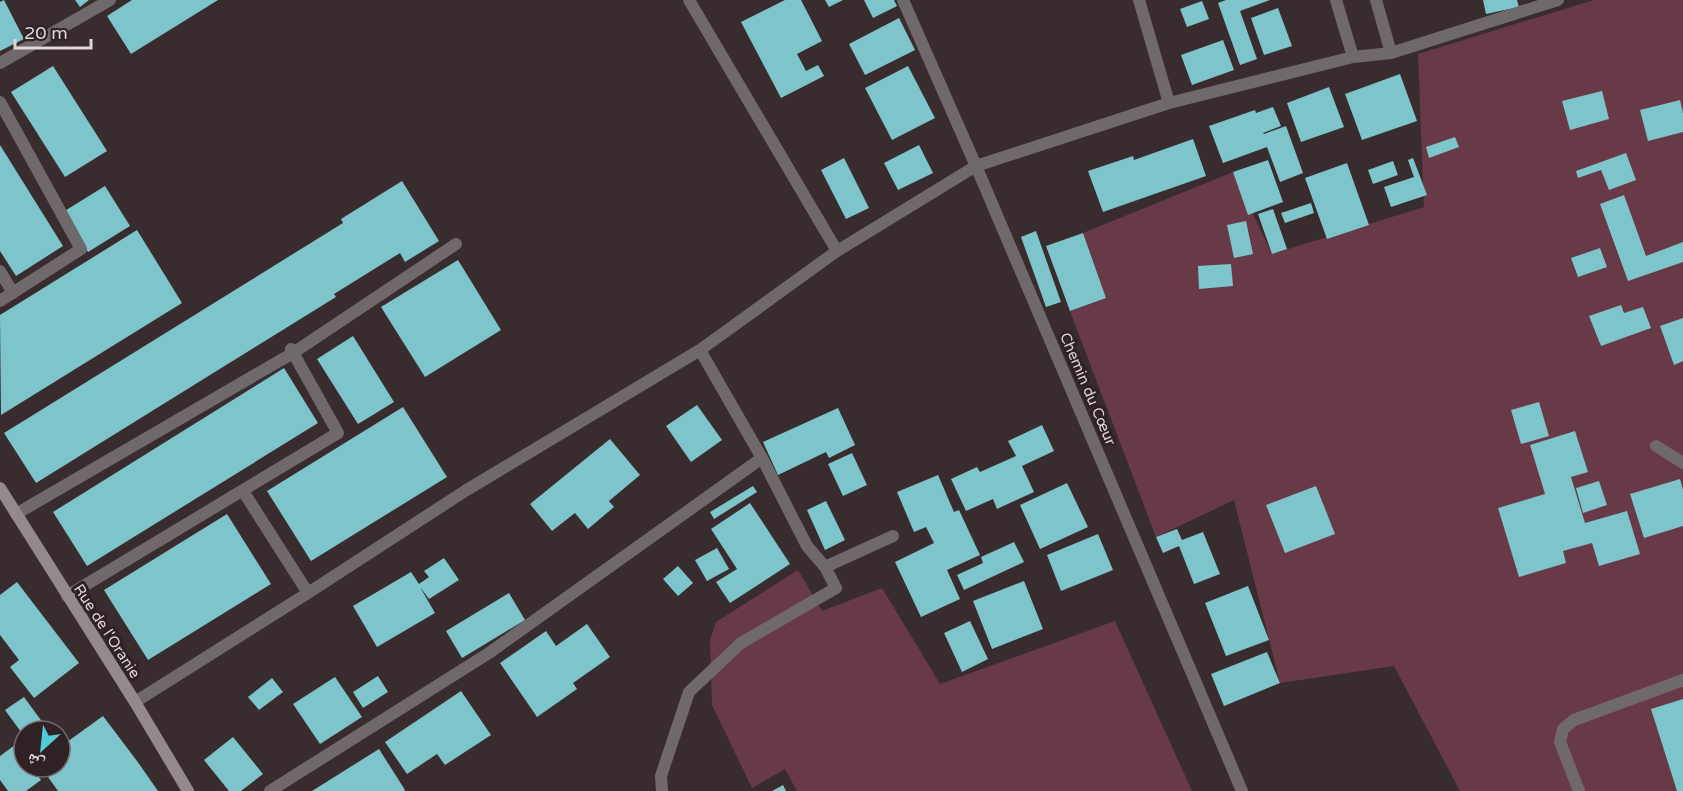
<svg xmlns="http://www.w3.org/2000/svg" width="1683" height="791" font-family="'Varela Round','Noto Naskh Arabic',sans-serif">
	<style>
		.green { fill: #683a47 }
		.building { fill: #7ec4cb }
		.lines { fill: none; stroke-linecap: round; stroke-linejoin: round }
		.street { stroke: #70696b; stroke-width: 12 }
		.secondary { stroke: #94898c; stroke-width: 12 }
		.labels { text-anchor: middle; dominant-baseline: central; stroke-width: 6; stroke-linejoin: round; paint-order: stroke }
		.street-label { font-size: 15px; fill: #ded6d8; stroke: #2f2225 }
	</style>
	<rect width="100%" height="100%" fill="#392c2f"/>
	<path class="green" d="M1594 0H1683V791H1460L1394 666 1280 683 1234 500 1156 537 1070 311 1106 298 1083 233 1233 172 1272 254 1424 207 1418 54Z
		M798 570 822 611 882 588 940 684 1115 621 1192 791H797L785 769 752 788 712 705 710 640 716 622Z"/>
	<path class="building" d="M4 0 24 39 0 51V2Z
		M75 0H89L80 7Z
		M132 0H218L131 54 107 16Z
		M785 0H801L822 41 797 54 806 71 818 65 824 76 781 98 741 22Z
		M825 0H843L829 7Z
		M864 0H894L897 6 873 18Z
		M1226 0H1270L1240 11 1257 59 1240 65 1218 3Z
		M1483 0H1517L1519 7 1486 14Z
		M1202 1 1209 19 1187 27 1180 9Z
		M1278 8 1292 46 1264 55 1251 18Z
		M899 18 915 50 865 75 849 44Z
		M1223 40 1234 70 1192 85 1181 55Z
		M53 66 107 151 65 177 11 92Z
		M908 66 935 118 892 140 865 88Z
		M1400 74 1417 121 1362 140 1345 94Z
		M1329 87 1344 127 1301 142 1287 103Z
		M1602 91 1609 119 1570 130 1562 101Z
		M1680 100 1683 113V132L1648 141 1640 110Z
		M1273 107 1281 126 1263 133 1264 134 1286 126 1303 173 1280 182 1267 147 1223 163 1209 126 1255 110 1256 113Z
		M1455 137 1459 147 1429 158 1426 147Z
		M1193 139 1206 176 1103 212 1088 171 1133 156 1134 160Z
		M0 145 63 246 16 276 0 251Z
		M919 145 933 173 898 190 884 163Z
		M1626 153 1636 180 1609 190 1601 170 1578 178 1576 171Z
		M844 158 869 208 846 219 821 170Z
		M1413 158 1427 195 1391 207 1384 187 1414 177 1408 160Z
		M1268 160 1283 202 1248 215 1233 172Z
		M1393 161 1398 175 1373 184 1368 170Z
		M1347 163 1369 225 1327 239 1305 178Z
		M402 181 439 241 405 262 400 253 334 294 336 297 36 483 4 433 343 223 341 219Z
		M105 186 130 226 88 252 63 212Z
		M1624 195 1646 256 1683 242V262L1628 281 1600 204Z
		M1311 203 1314 213 1285 223 1281 213Z
		M1273 209 1287 249 1272 254 1258 214Z
		M1246 221 1253 254 1234 258 1227 225Z
		M137 230 182 303 1 415 0 315Z
		M1036 231 1061 302 1046 307 1021 237Z
		M1083 233 1106 298 1070 311 1046 246Z
		M1600 248 1607 267 1578 277 1571 258Z
		M458 260 501 330 425 377 381 307Z
		M1231 264 1233 286 1199 289 1198 266Z
		M1621 305 1624 313 1643 307 1651 328 1601 346 1589 316Z
		M1683 318V361L1674 365 1660 326Z
		M353 336 394 402 358 424 317 359Z
		M284 368 318 423 87 566 53 512Z
		M1539 402 1549 436 1521 444 1511 410Z
		M697 405 722 440 691 462 666 426Z
		M403 407 447 477 311 561 267 491Z
		M838 408 855 445 829 458 826 452 778 475 763 442Z
		M1042 425 1054 451 1022 466 1034 492 997 509 993 499 966 511 951 479 977 467 980 472 1016 456 1008 441Z
		M1575 431 1588 472 1571 477 1585 523 1627 511 1640 554 1599 566 1592 543 1563 551 1566 563 1519 577 1498 508 1545 494 1530 445Z
		M610 439 640 475 609 501 614 507 588 529 575 513 552 531 530 504Z
		M852 453 867 485 843 496 828 464Z
		M938 475 954 512 959 510 980 555 947 570 960 599 921 617 895 562 934 543 926 527 914 532 897 492Z
		M1680 479 1683 490V526L1644 538 1630 494Z
		M1599 481 1607 505 1583 513 1576 488Z
		M1067 483 1088 527 1040 549 1020 505Z
		M753 486 757 492 714 519 710 512Z
		M1316 486 1335 534 1285 553 1266 505Z
		M826 501 845 540 825 550 807 510Z
		M750 503 790 564 730 603 716 582 737 569 711 529Z
		M227 514 271 584 148 660 104 590Z
		M1177 529 1182 540 1203 532 1220 574 1194 584 1179 546 1163 553 1156 537Z
		M1098 534 1113 570 1061 591 1047 555Z
		M1014 542 1024 562 964 590 957 575 983 563 981 557Z
		M717 548 729 569 707 581 695 560Z
		M444 558 459 580 429 599 420 587 435 613 377 647 353 606 411 572 419 584 429 577 424 571Z
		M678 566 693 583 678 596 663 579Z
		M1024 581 1043 629 992 649 973 601Z
		M17 582 79 663 34 698 10 667 19 660 0 635V595Z
		M1248 586 1269 640 1226 656 1205 603Z
		M509 593 525 620 462 658 446 631Z
		M970 621 988 659 962 672 944 633Z
		M587 624 610 657 573 683 577 689 537 717 500 663 546 631 556 646Z
		M1267 652 1280 683 1224 706 1211 674Z
		M378 676 388 692 363 708 353 692Z
		M335 677 362 717 320 744 293 704Z
		M272 678 283 692 259 710 248 697Z
		M461 691 491 735 445 765 437 754 407 774 385 742Z
		M24 697 43 723 32 731H24V736L5 710Z
		M1683 699V791H1677L1651 709Z
		M103 716 137 761 158 791H58L41 767H60V747Z
		M233 737 263 774 241 791H229L204 760Z
		M15 745 24 757V767H31L41 780 26 791H8L0 780V756Z
		M379 749 405 790 404 791H312Z
		M783 785 786 791H772Z"/>
	<g class="lines">
		<path class="street" d="M689 0 837 251
			M903 0 976 166 1242 791
			M1139 0 1169 103
			M1336 0 1353 57
			M1376 0 1391 53
			M0 63 110 0
			M0 102 81 249 0 301
			M0 271 13 293
			M700 350 762 458 807 546 825 567 893 536
			M1656 446 1683 463
			M243 491 308 593
			M16 514 293 353 456 244
			M67 596 338 433 291 349
			M135 702 308 593 465 491 700 350 837 251 976 166 1169 103 1353 57 1391 53 1558 0
			M270 791 489 653 762 458
			M662 791 661 776 689 692 741 643 836 588 825 567
			M1579 791 1560 742 1563 729 1574 720 1683 680"/>
		<path class="secondary" d="M0 488 135 702 188 791"/>
	</g>
	<g class="labels">
		<g class="street-label">
			<text transform="translate(1088 389) rotate(67)">Chemin du Cœur</text>
			<text transform="translate(107 631) rotate(57)">Rue de l'Oranie</text>
		</g>
	</g>
	<g transform="translate(42 749) rotate(207)"><circle r="28" fill="#2f2225" stroke="#756a6d" stroke-width="1.5"/>
	<path d="M0-4.5L10 22L0 15L-10 22Z" fill="#52cbd8"/>
	<text y="-9" font-size="16" font-weight="bold" text-anchor="middle" fill="#ded6d8">ش</text>
	</g>
	<path d="M15 39v9h76v-9" fill="none" stroke="#ded6d8" stroke-width="3"/>
	<text x="24" y="39" font-size="18" fill="#ded6d8" stroke="#2f2225" stroke-width="4.5" paint-order="stroke">20 m</text>
</svg>
